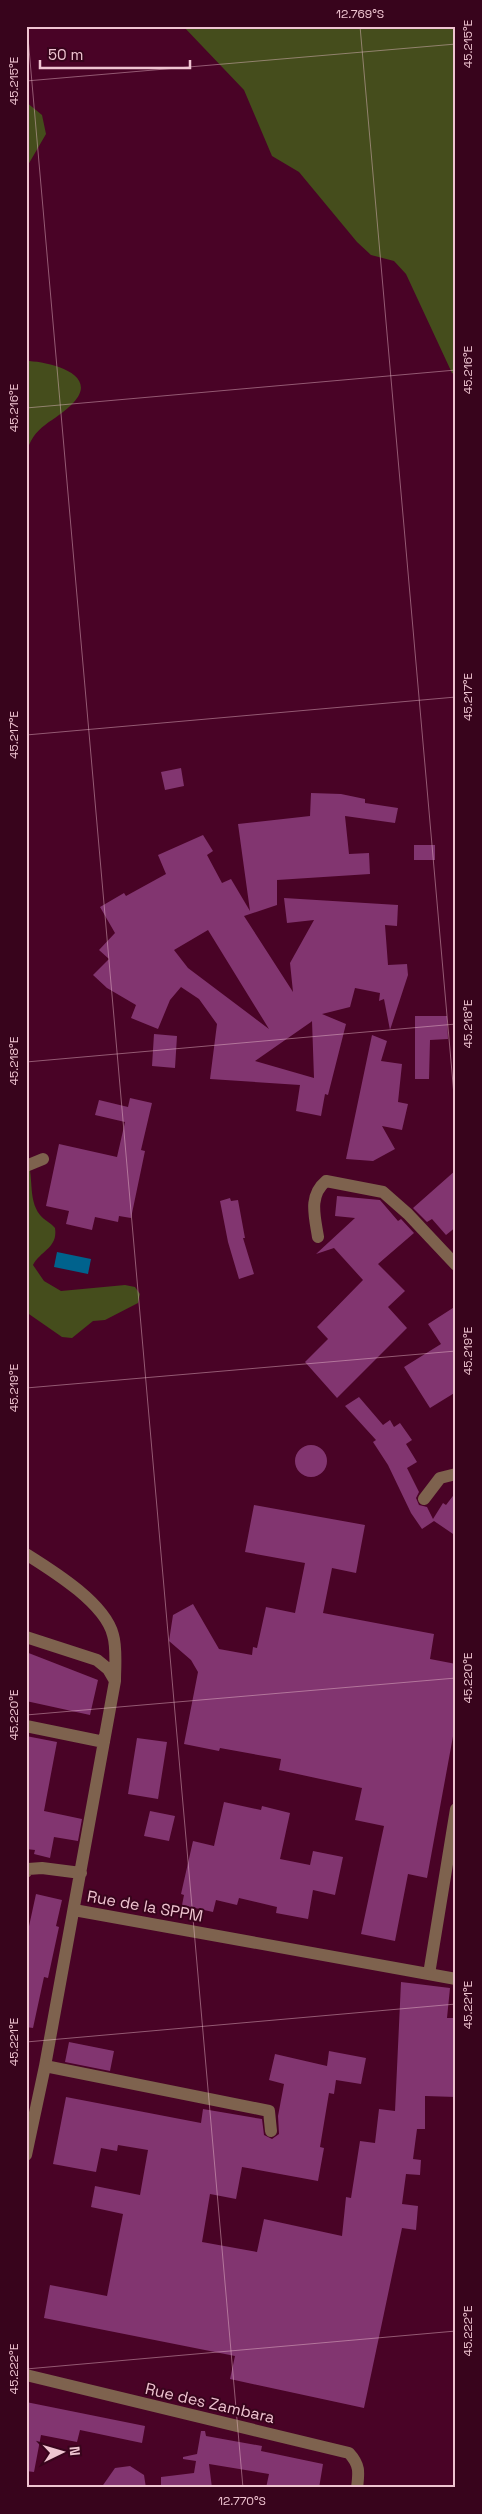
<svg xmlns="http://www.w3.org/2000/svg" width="482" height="2514" font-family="'Space Grotesk',sans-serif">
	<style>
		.green { fill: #454d1c }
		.water { fill: #00628d }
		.building { fill: #823570; fill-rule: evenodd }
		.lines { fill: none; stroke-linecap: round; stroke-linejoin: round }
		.minor { stroke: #7e624e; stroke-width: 12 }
		.ticks { fill: none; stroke: #efc4d1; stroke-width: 1; stroke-opacity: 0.45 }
		.labels { text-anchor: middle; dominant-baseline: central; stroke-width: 4; stroke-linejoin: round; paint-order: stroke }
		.street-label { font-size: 16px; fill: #efc4d1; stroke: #38041c }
		.neatline { fill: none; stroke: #efc4d1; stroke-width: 2 }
		.ticks-label { font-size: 12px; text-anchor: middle; fill: #efc4d1 }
	</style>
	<rect width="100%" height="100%" fill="#490326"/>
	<path class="green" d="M183 26H456V375L452 373 406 274 394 261 371 255 357 242 299 172 272 156 244 90Z
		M26 102 42 115 46 134 28 165H26Z
		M26 361C46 361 100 373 74 402 55 423 32 424 26 456Z
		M26 1157C35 1175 27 1198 40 1215 44 1220 51 1223 55 1228 58 1248 41 1250 33 1265L44 1281 61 1291 125 1285 135 1287 140 1294 138 1303 105 1320 93 1321 72 1338 62 1337 26 1312Z"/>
	<path class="water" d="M57 1252 91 1259 88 1274 54 1267Z"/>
	<path class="building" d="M181 768 184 786 165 790 161 772Z
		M311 793 341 794 365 799V803L398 808 395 823 345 816 349 854 369 853 370 874 277 880V905L244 916 293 992 290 963 314 920 287 923 284 898 398 905 397 926 385 925 388 965 407 964 408 975 390 1030 384 999 379 1001 380 993 355 988 350 1007 322 1014 346 1024 328 1095 325 1094 321 1116 296 1111 300 1085 210 1079 217 1024 199 999 181 987 170 1000 158 1029 131 1018 136 1005 107 988 93 975 109 959 99 950 115 933 100 907 124 893 126 896 166 874 158 855 203 835 213 851 207 855 222 883 231 879 250 911 238 824 310 816ZM208 930 269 1029 188 968 174 950ZM312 1021 314 1078 255 1061 311 1022Z
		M414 845H435V860H414Z
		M415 1016H447L448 1039 430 1040 429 1079H415Z
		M154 1034 177 1036 175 1068 152 1066Z
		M372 1035 387 1041 381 1061 402 1064 398 1102 408 1104 402 1130 382 1126 395 1149 373 1161 346 1159Z
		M130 1098 152 1103 141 1150 145 1151 131 1218 119 1216 118 1222 95 1217 92 1230 66 1224 69 1211 46 1206 59 1144 117 1157 125 1122 95 1115 99 1100 128 1107Z
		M456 1170V1227L446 1235 432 1219 427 1222 413 1208Z
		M337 1196 380 1200 398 1221 401 1219 414 1233 378 1264 405 1291 388 1307 407 1328 337 1398 305 1362 328 1339 317 1327 363 1280 334 1248 316 1254 355 1218 335 1216Z
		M230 1198 231 1201 238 1200 245 1238H243L254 1274 239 1279 228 1242 220 1201Z
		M456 1306V1392L430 1408 404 1367 441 1344 428 1324Z
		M359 1397 383 1425 390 1420 394 1427 400 1423 412 1440 406 1444 417 1462 407 1468 419 1492 416 1498 419 1505 427 1507 433 1519 443 1503 446 1505 456 1492V1536L434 1521 422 1529 411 1513 388 1465 373 1442 376 1440 345 1406Z
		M295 1461a16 16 0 1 1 32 0a16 16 0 1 1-32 0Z
		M254 1505 365 1525 356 1573 332 1568 323 1613 434 1634 430 1659 456 1664V1720L427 1878 408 1874 395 1941 361 1934 384 1826 355 1820 362 1788 279 1770 281 1759 220 1748 219 1751 184 1744 198 1672 191 1660 169 1641 173 1615 193 1604 219 1649 252 1655 253 1647 257 1648 266 1607 295 1613 305 1563 245 1552Z
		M26 1652 98 1680 90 1715 26 1701Z
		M26 1736 57 1742 44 1811 82 1819 78 1841 54 1837 50 1858 34 1854 35 1850 26 1849Z
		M137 1738 167 1742 158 1799 128 1794Z
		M224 1802 261 1810 262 1806 290 1813 280 1859 310 1865 313 1851 343 1857 335 1895 313 1890 308 1919 276 1913 277 1907 239 1898 237 1905 216 1900 213 1912 182 1905 184 1895 181 1894 193 1841 214 1846Z
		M150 1811 175 1816 169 1841 144 1836Z
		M36 1894 62 1900 56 1926 59 1927 48 1978 44 1977 33 2028 26 2027V1940Z
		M401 1982 450 1988 447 2018H456V2097L425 2096V2129H417L413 2159 421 2160 420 2175 406 2174 402 2204 418 2206 416 2230 402 2228 364 2408 230 2379 235 2356 44 2318 50 2285 107 2296 123 2214 91 2207 95 2186 140 2195 148 2150 118 2145 117 2151 101 2148 96 2172 53 2164 66 2097 201 2123 203 2109 262 2119 264 2135 272 2139 279 2134 278 2116 284 2084 269 2080 275 2054 327 2066 329 2051 366 2058 361 2084 336 2080 334 2094 329 2093 320 2147 324 2148 318 2181 242 2167 236 2199 210 2194 202 2242 257 2252 264 2219 342 2236 346 2197 351 2198 360 2141 375 2143 379 2109 395 2111Z
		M69 2042 114 2051 110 2071 65 2062Z
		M26 2402 145 2426 142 2443 80 2430 77 2442 41 2435 34 2472 26 2471Z
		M201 2431H205L206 2436 262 2446 261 2451 323 2464 319 2488H266L269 2474 209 2464 212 2488H161V2477L194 2473 196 2461 183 2459V2457L197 2454Z
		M130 2466 144 2475 146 2488H101L115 2468Z"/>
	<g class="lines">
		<path class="minor" d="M26 1166 43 1159
			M318 1237C315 1217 308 1196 326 1181L383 1192 408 1214 456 1265
			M424 1499 440 1478 456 1474
			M26 1554C53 1571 105 1603 113 1635 117 1648 115 1667 115 1681L45 2066 26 2155
			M26 1637 97 1660 108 1669 115 1681
			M26 1726 104 1742
			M26 1872 28 1869 42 1868 81 1873
			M74 1910 456 1979
			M429 1974 456 1809
			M45 2066 269 2111 271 2131
			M26 2375 349 2453C360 2465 359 2472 357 2488"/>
	</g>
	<path class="ticks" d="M27 26 243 2488M360 26 456 1118M26 81 456 44M26 408 456 370M26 735 456 697M26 1062 456 1024M26 1388 456 1351M26 1715 456 1678M26 2042 456 2004M26 2369 456 2331"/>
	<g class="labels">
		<g class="street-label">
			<text transform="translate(145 1906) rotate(10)">Rue de la SPPM</text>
			<text transform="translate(210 2403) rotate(13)">Rue des Zambara</text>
		</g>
	</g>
	<rect width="482" height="2514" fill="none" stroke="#38041c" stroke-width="55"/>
	<g transform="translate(62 2452) rotate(85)" stroke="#38041c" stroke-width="4" paint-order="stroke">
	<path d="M0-4L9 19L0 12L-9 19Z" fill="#efc4d1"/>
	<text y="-8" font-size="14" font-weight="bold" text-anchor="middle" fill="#efc4d1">N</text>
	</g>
	<path d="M40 60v8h150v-8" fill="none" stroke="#efc4d1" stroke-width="2.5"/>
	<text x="48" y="60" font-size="15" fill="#efc4d1" stroke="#38041c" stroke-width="4" paint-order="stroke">50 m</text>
	<rect x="28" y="28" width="426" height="2458" class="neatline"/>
	<g class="ticks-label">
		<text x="360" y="18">12.769°S</text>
		<text transform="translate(468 44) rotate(-90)" y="4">45.215°E</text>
		<text transform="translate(14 81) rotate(-90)" y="4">45.215°E</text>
		<text transform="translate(468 370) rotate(-90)" y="4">45.216°E</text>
		<text transform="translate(14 408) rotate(-90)" y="4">45.216°E</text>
		<text transform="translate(468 697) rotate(-90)" y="4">45.217°E</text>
		<text transform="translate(14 735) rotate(-90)" y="4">45.217°E</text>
		<text transform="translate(468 1024) rotate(-90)" y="4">45.218°E</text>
		<text transform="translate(14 1061) rotate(-90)" y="4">45.218°E</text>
		<text transform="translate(468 1351) rotate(-90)" y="4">45.219°E</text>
		<text transform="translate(14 1388) rotate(-90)" y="4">45.219°E</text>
		<text transform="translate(468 1678) rotate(-90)" y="4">45.220°E</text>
		<text transform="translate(14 1715) rotate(-90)" y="4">45.220°E</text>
		<text transform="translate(468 2005) rotate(-90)" y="4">45.221°E</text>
		<text transform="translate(14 2042) rotate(-90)" y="4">45.221°E</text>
		<text transform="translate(468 2331) rotate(-90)" y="4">45.222°E</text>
		<text transform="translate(14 2369) rotate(-90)" y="4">45.222°E</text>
		<text x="242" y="2505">12.770°S</text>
	</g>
</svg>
